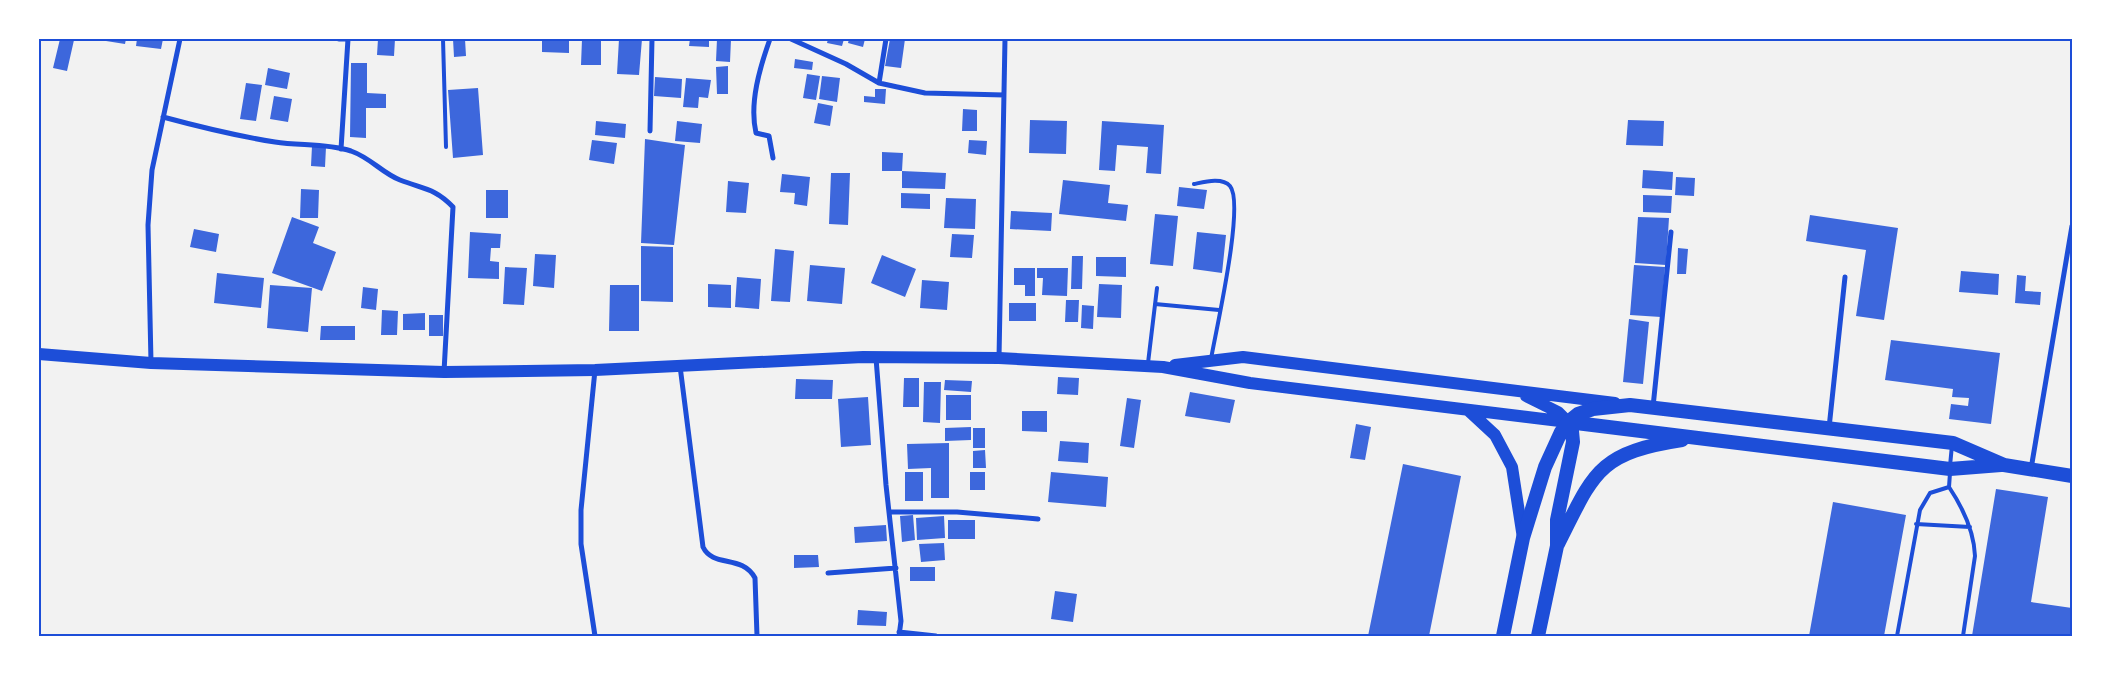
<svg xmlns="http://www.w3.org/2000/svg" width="2111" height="675" font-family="'Roboto Condensed',sans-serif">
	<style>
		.building { fill: #3d67dc }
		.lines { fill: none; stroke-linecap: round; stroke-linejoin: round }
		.service { stroke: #1d4ed8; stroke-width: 4 }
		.minor { stroke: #1d4ed8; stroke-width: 5 }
		.primary { stroke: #1d4ed8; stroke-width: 12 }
		.trunk { stroke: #1d4ed8; stroke-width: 14 }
		.neatline { fill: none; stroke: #1d4ed8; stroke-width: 2 }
	</style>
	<rect width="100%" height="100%" fill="#f2f2f2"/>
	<path class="building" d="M60 39 74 40 67 71 53 68Z
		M106 39H126L125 44 106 41Z
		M137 39H163L161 49 136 46Z
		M378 39H395L394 56 377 55Z
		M453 39H465L466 56 454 57Z
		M542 39H569V53L542 52Z
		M582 39H601V65H581Z
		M619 39H642L639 75 617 74Z
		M690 39H709V47L689 46Z
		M717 39H731L730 62 716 61Z
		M828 39H844L842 46 827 43Z
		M849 39H865L863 47 848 43Z
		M890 39H905L901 68 885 66Z
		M795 59 813 62 812 70 794 68Z
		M351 63H367V93L386 94V108H366V138L350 137Z
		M728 66V94H717L716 67Z
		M268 68 290 73 287 89 265 85Z
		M807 74 820 76 816 100 803 98Z
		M822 76 840 78 837 102 819 99Z
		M655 77 682 79 681 98 654 96Z
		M686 78 711 80 708 98 699 97 698 108 683 107Z
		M246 83 262 85 256 121 240 119Z
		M478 88 483 155 453 158 448 90Z
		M875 89H886L885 104 864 102V96L875 97Z
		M274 96 292 99 288 122 270 119Z
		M818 103 833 106 830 126 814 123Z
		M963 109 977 110V131H962Z
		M1030 120 1067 121 1066 154 1029 153Z
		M1628 120 1664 121 1663 146 1626 145Z
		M596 121 626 124 625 138 595 135Z
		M677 121 702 124 700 143 675 141Z
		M1102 121 1164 125 1161 174 1146 173 1148 147 1117 145 1115 171 1099 170Z
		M645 139 685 145 674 245 641 243Z
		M592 140 617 143 614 164 589 160Z
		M969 140 987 141 986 155 968 153Z
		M312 146 326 147 325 167 311 166Z
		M882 152 903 153 902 171H882Z
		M1643 170 1673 172 1672 190 1642 188Z
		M902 171 946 173 945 189 902 188Z
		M831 173H850L848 225 829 224Z
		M782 174 810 177 807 206 794 204 795 193 780 192Z
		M1676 177 1695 178 1694 196 1675 195Z
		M1063 180 1110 185 1108 203 1128 205 1126 221 1059 214Z
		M728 181 749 183 746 213 726 212Z
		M1179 187 1207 190 1204 209 1177 206Z
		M301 189 319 190 318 218H300Z
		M486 190H508V218H486Z
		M901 193 930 194V209L901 208Z
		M1643 195 1672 196 1671 213 1643 212Z
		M946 198 976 199 975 229 944 228Z
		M1011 211 1052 213 1051 231 1010 229Z
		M1155 214 1178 216 1173 266 1150 264Z
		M1810 215 1898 228 1884 320 1856 316 1866 250 1806 241Z
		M292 217 319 227 313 243 336 252 322 291 272 273Z
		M1638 217 1669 218 1666 265 1635 263Z
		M194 229 219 234 216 252 190 247Z
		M470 232 501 234 500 248H491L490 261 499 262V279L468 278Z
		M1197 232 1226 235 1222 273 1193 269Z
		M952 234 974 235 972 258 950 257Z
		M641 246 673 247V302L641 301Z
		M1678 248 1688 249 1686 274H1677Z
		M775 249 794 251 790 302 771 301Z
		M535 254 556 255 554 288 533 286Z
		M882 255 916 269 905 297 871 283Z
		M1072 256H1083L1082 289H1071Z
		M1096 257H1126V277L1096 276Z
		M810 265 845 268 842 304 807 301Z
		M1634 265 1665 267 1661 317 1630 315Z
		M505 267 527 268 524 305 503 304Z
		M1014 268H1035V296H1025V285H1014Z
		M1037 268H1068L1067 296 1042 295 1043 278H1037Z
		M1961 271 1999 274 1998 295 1959 292Z
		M217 273 264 278 261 308 214 303Z
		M2017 275 2026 276 2025 291 2041 292 2040 305 2015 303Z
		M737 277 761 279 759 309 735 307Z
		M922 280 949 282 947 310 920 308Z
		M708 284 731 285V308L708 307Z
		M1099 284 1122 285 1121 318 1097 317Z
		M270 285 312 288 308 332 267 328Z
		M610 285H639V331H609Z
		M363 287 378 289 376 310 361 308Z
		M1066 300H1079L1078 322H1065Z
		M1009 303H1036V321H1009Z
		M1082 305 1094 306 1093 329 1081 328Z
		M382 310 398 311 397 335H381Z
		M425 313V330H403V314Z
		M429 315H443V336H429Z
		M1629 319 1649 322 1643 384 1623 382Z
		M321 326H355V340H320Z
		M1891 340 2000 353 1991 424 1949 419 1951 404 1968 406 1969 398 1952 397 1953 389 1885 380Z
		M1058 377 1079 378 1078 395 1057 394Z
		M904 378H919V407H903Z
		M796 379 833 380 832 399H795Z
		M945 380 972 381 971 392 944 390Z
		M924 382H941L940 423 923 422Z
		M1190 392 1235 400 1230 423 1185 416Z
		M946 395H971V420H946Z
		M868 397 871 445 841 447 838 399Z
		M1127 398 1141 400 1134 448 1120 446Z
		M1022 411H1047V432L1022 431Z
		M1356 424 1371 427 1365 460 1350 458Z
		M971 427V440L945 441V428Z
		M973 428H985V448H973Z
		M1060 441 1089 443 1088 463 1058 461Z
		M949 443V498H931V468L908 469 907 444Z
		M985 450 986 468H973V451Z
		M1403 464 1461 476 1429 636H1368Z
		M905 472H923V501H905Z
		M970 472H985V490H970Z
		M1051 472 1108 477 1106 507 1048 502Z
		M1996 489 2048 497 2031 602 2072 608V636H1972Z
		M1833 502 1906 515 1884 636H1809Z
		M913 515 915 540 902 542 900 516Z
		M944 516 945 538 917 540 916 518Z
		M948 520H975V539H948Z
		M886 525 887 541 855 543 854 527Z
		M944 543 945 560 921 562 919 544Z
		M794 555H818L819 567 794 568Z
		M910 567H935V581H910Z
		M1055 591 1077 594 1073 622 1051 619Z
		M858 610 887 612 886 626 857 625Z"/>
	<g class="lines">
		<path class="service" d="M443 39 446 147
			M1194 184C1204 182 1222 177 1230 186 1245 204 1216 330 1211 359
			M1155 304 1219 310
			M1148 363 1157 288
			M1950 466 1952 445
			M1949 487C1963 508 1974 530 1975 556L1963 636
			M1916 524 1970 527
			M1897 636 1920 510 1930 493 1949 487 1950 473"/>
		<path class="minor" d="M339 39H348
			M770 39C760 67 749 103 756 133L769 136 773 158
			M791 39 846 64 879 83 925 93 1004 95
			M879 83 886 39
			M163 117C200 127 237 136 275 142 300 146 326 143 351 151 371 158 382 173 400 180 423 189 435 188 453 207L444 372
			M650 131 652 39
			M341 149 348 39
			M876 358 886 485 901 621 899 636
			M999 358 1005 39
			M151 362 148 225 152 170 180 39
			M680 366 703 547C713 568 742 554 755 578L757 636
			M1653 407 1671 232
			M1829 428 1845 277
			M2031 469 2072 226
			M889 512H957L1038 519
			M828 573 896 568
			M899 632 936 636
			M595 636 581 544V510L595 370"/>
		<path class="primary" d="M39 354 151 363 444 372 595 370 863 357 999 358 1163 367 1250 383 1568 422
			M1175 365 1243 357 1615 403
			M1526 396 1558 412 1568 422
			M1468 410 1495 435 1512 467 1523 538"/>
		<path class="trunk" d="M1568 422 1950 469 2001 465
			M1558 544C1594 473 1597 453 1682 440
			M1503 636 1523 538 1545 467 1561 432 1568 422 1578 414 1593 409 1630 405 1953 443 2004 465 2072 476
			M1538 636 1557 546V520L1573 442 1572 431 1568 422"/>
	</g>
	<rect width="2111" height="675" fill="none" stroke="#ffffff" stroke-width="80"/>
	<rect x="40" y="40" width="2031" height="595" class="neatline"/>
</svg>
